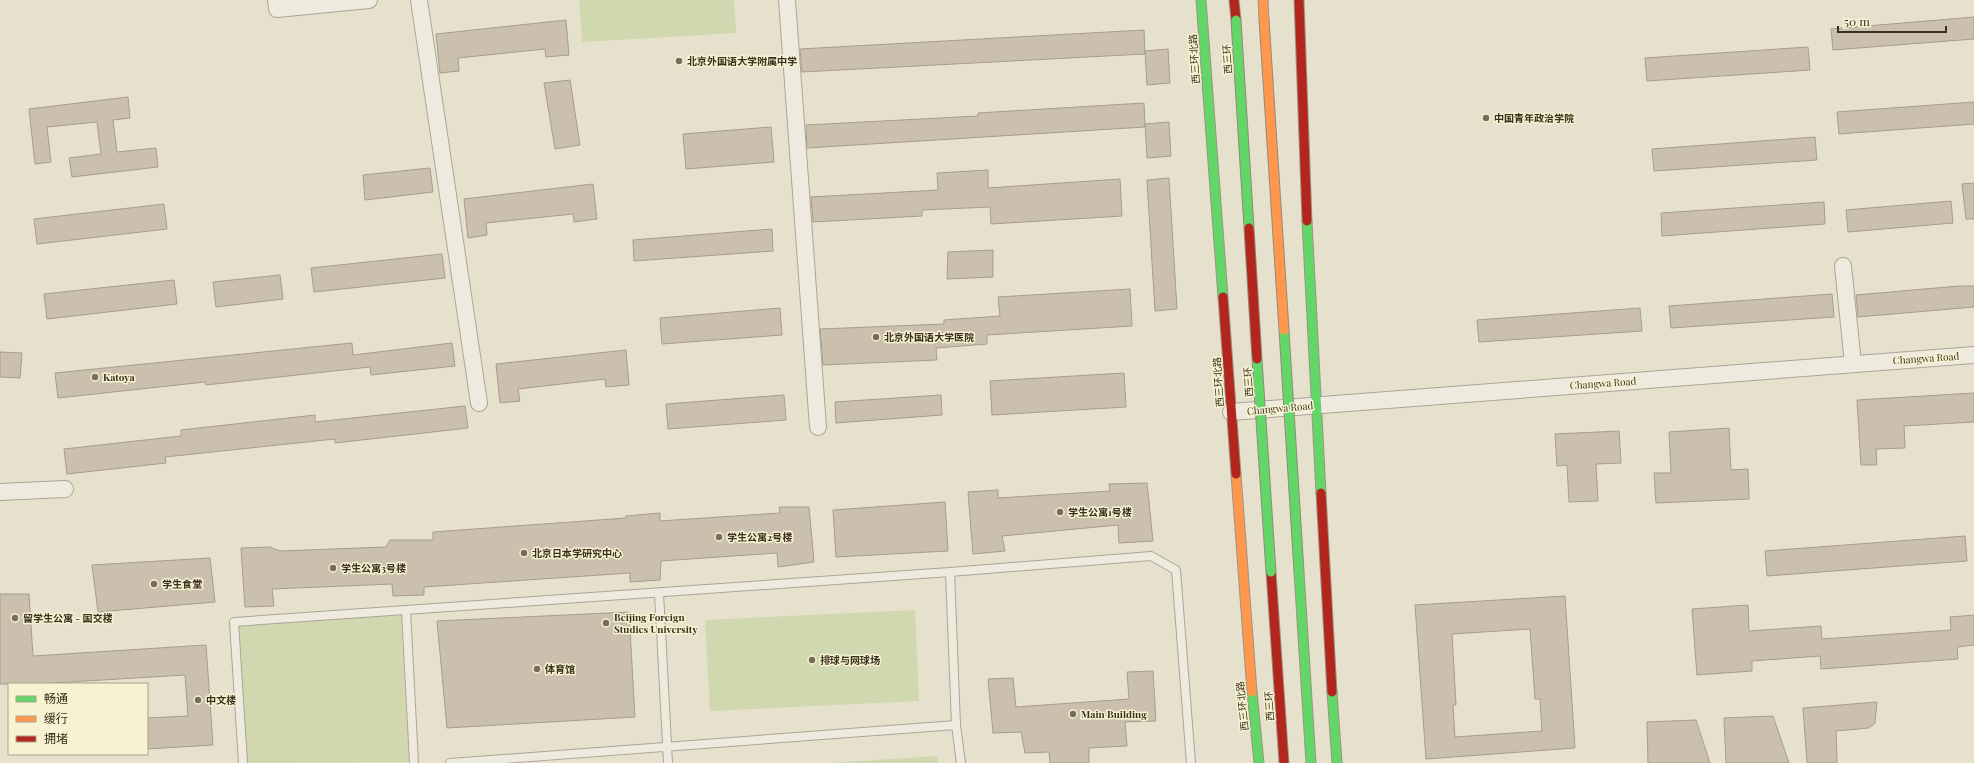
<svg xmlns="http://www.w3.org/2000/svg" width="1974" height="763" font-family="'Playfair Display','Noto Sans SC',serif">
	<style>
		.green { fill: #d1d7ae }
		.building { fill: #cac0ad; stroke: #a69d8b; fill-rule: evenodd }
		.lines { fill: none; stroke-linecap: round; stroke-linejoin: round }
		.lane-casing { stroke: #aba596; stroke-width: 10 }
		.street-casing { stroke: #aba596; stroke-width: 18 }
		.fast-casing { stroke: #9b9585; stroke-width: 11 }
		.slow-casing { stroke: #9b9585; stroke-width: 11 }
		.jam-casing { stroke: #9b9585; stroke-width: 11 }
		.lane { stroke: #eeebde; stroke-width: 8 }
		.street { stroke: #eeebde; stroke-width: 16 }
		.fast { stroke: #63d668; stroke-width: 9 }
		.slow { stroke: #ff974d; stroke-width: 9 }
		.jam { stroke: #b3261e; stroke-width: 9 }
		.fast-bridge-casing { stroke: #908b7c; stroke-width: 11; stroke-linecap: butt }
		.slow-bridge-casing { stroke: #908b7c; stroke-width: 11; stroke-linecap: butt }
		.jam-bridge-casing { stroke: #908b7c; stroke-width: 11; stroke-linecap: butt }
		.fast-bridge { stroke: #63d668; stroke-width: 9 }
		.slow-bridge { stroke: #ff974d; stroke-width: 9 }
		.jam-bridge { stroke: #b3261e; stroke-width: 9 }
		.poi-dot { fill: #766d5a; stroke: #f7f2d2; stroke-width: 1.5 }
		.labels { text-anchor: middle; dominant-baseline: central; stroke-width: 3; stroke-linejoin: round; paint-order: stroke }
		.street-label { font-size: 10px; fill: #3a2f1d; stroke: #f7f2d2 }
		.poi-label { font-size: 10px; font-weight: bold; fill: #3a2f1d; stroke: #f7f2d2; text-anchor: start }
	</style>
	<rect width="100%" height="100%" fill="#e6e1cc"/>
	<path class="green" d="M579 0H734L736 33 582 42Z
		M915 610 919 701 710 711 705 620Z
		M401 615 409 762 246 763 239 625Z
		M937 756 938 763H830Z"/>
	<path class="building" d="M1974 17V39L1833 50 1831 29Z
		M566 20 569 55 546 57 545 49 458 58 459 71 440 73 436 34Z
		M1144 30 1145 54 802 72 800 49Z
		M1808 47 1810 70 1647 81 1645 58Z
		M1168 49 1170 83 1147 85 1145 51Z
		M570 80 580 145 555 149 544 83Z
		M128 97 130 118 113 120 117 152 156 148 158 167 72 177 69 158 101 154 97 122 47 127 51 162 35 164 29 109Z
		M1974 102V124L1839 134 1837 112Z
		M1144 103 1145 124 1169 122 1171 156 1147 158 1145 124V127L807 148 806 125 978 116V113Z
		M771 127 774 162 686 169 683 134Z
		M1815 137 1817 160 1654 171 1652 149Z
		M430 168 433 192 365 200 363 175Z
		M988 170V188L1120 179 1122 216 991 224 990 207 922 210V216L813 222 811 197 938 190 937 173Z
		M1169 178 1177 309 1155 311 1147 180Z
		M1974 183V219H1966L1962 184Z
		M593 184 597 219 574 222 573 214 486 223 487 235 468 238 464 199Z
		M1951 201 1953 223 1848 232 1846 210Z
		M1824 202 1825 224 1662 236 1661 213Z
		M164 204 167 229 37 244 34 219Z
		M772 229 773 251 634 261 633 240Z
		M993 250V277L947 279 948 252Z
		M442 254 445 278 314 292 311 268Z
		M280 275 283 299 216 307 213 282Z
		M174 280 177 304 47 319 44 294Z
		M1959 286H1974V307L1858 317 1856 295Z
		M1130 289 1132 326 987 335V344L936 348 937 360 823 365 820 329 944 324V320L1000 316 998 297Z
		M1832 294 1834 317 1671 328 1669 306Z
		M780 308 782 335 662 344 660 318Z
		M1640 308 1642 331 1479 342 1477 320Z
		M352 343 353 355 452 343 455 366 371 375 370 367 206 385 205 382 58 398 55 373Z
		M626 350 629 385 606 387 605 379 518 389 520 401 500 403 496 364Z
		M0 352 22 353 20 378 0 377Z
		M1124 373 1126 407 992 415 990 381Z
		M1974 393V422L1904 426 1905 448 1876 449 1877 465H1861L1857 400Z
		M784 395 786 420 668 429 666 404Z
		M941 395 942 415 836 423 835 402Z
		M465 406 468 428 335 443V439L165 457 166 463 67 474 64 449 181 436V430L315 415V422Z
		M1729 428 1731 470 1748 469 1749 499 1656 503 1654 473H1671L1669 432Z
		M1619 431 1621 463 1596 464 1598 501 1569 502 1567 465 1557 466 1555 434Z
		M1147 483 1153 541 1119 543 1118 525 1002 536 1005 551 973 554 968 492 998 490V498L1110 491 1109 484Z
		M945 502 948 551 836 557 833 510Z
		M779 507H809L814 562 778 567 777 553 661 561 660 580 630 582V573L424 587V595L393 596 392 584 272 589 274 606 245 607 241 548 270 547 280 551 386 547 390 540H433V532L626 518V516L660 513V521L780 513Z
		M1965 536 1967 561 1767 576 1765 551Z
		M210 558 215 602 98 612 92 565Z
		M0 594H29L33 656 206 645 213 745 147 749V718L188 716 185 675 36 684H0Z
		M1565 596 1575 748 1426 759 1415 605ZM1530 629 1535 699H1540L1542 731 1455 737 1453 705H1456L1452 634Z
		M1748 605 1749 631 1821 626 1822 639 1951 630 1950 617 1974 615V645L1957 647 1958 659 1821 669 1820 656 1752 661V671L1697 675 1692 609Z
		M629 612 635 717 447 728 437 621Z
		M1153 671 1156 721 1125 722 1127 746 1089 748V763H1050L1049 752 1025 753 1021 732 993 733 988 679 1013 678 1016 707 1129 699 1127 672Z
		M1877 702 1875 723 1869 728 1836 731 1837 763H1807L1803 708Z
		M1773 716 1789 763H1726L1724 718Z
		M1696 720 1710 763H1648L1647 722Z"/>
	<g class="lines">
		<defs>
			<path id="lane" d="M950 572 956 725 961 763
				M659 593 668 763
				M406 611 414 763
				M243 763 234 622 950 572 1151 556 1176 570 1191 763
				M450 763 956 725"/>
			<path id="street" d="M276 0 277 9 369 0
				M419 0 479 403
				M787 0 818 427
				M1843 266 1853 364
				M1231 412 1974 355
				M0 492 65 489"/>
			<path id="fast" d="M1201 0 1223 297
				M1307 221 1321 493
				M1299 572 1311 763
				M1252 692 1259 763
				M1332 692 1337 763"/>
			<path id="slow" d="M1263 0 1264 19
				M1236 474 1252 692"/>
			<path id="jam" d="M1234 0 1236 20
				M1299 0 1307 221
				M1223 297 1236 474
				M1321 493 1332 692
				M1271 572 1284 763"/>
		</defs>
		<use href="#lane" class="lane-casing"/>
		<use href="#street" class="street-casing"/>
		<use href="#fast" class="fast-casing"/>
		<use href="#slow" class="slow-casing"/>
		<use href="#jam" class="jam-casing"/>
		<use href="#lane" class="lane"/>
		<use href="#street" class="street"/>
		<use href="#fast" class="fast"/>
		<use href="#slow" class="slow"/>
		<use href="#jam" class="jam"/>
		<defs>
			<path id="fast-bridge" d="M1236 20 1249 228
				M1284 330 1299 572
				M1257 359 1271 572"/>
			<path id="slow-bridge" d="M1264 19 1284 330"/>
			<path id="jam-bridge" d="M1249 228 1257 359"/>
		</defs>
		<use href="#fast-bridge" class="fast-bridge-casing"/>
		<use href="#slow-bridge" class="slow-bridge-casing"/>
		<use href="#jam-bridge" class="jam-bridge-casing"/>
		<use href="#fast-bridge" class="fast-bridge"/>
		<use href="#slow-bridge" class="slow-bridge"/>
		<use href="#jam-bridge" class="jam-bridge"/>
	</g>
	<g class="poi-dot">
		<circle cx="679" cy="61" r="4"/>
		<circle cx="1486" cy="118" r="4"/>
		<circle cx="876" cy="337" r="4"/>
		<circle cx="95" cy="377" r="4"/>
		<circle cx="1060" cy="512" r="4"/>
		<circle cx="719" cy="537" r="4"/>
		<circle cx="524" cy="553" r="4"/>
		<circle cx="333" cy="568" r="4"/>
		<circle cx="154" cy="584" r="4"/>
		<circle cx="15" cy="618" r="4"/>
		<circle cx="606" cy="623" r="4"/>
		<circle cx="812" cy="660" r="4"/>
		<circle cx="537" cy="669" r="4"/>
		<circle cx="198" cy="700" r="4"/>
		<circle cx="1073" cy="714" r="4"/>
	</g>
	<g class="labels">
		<g class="street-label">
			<text transform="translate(1194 59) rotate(-94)">西三环北路</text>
			<text transform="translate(1227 59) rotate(-94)">西三环</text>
			<text transform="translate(1926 358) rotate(-4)">Changwa Road</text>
			<text transform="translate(1218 382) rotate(-94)">西三环北路</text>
			<text transform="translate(1248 382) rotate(-94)">西三环</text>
			<text transform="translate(1603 383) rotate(-4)">Changwa Road</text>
			<text transform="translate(1280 408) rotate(-5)">Changwa Road</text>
			<text transform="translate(1242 706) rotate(-96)">西三环北路</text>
			<text transform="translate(1269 706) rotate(-94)">西三环</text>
		</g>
		<g class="poi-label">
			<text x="687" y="61">北京外国语大学附属中学</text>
			<text x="1494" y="118">中国青年政治学院</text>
			<text x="884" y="337">北京外国语大学医院</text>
			<text x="103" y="377">Katoya</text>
			<text x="1068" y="512">学生公寓1号楼</text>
			<text x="727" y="537">学生公寓2号楼</text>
			<text x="532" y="553">北京日本学研究中心</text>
			<text x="341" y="568">学生公寓3号楼</text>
			<text x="162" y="584">学生食堂</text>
			<text x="614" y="617">Beijing Foreign<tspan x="614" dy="12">Studies University</tspan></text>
			<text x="23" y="618">留学生公寓 - 国交楼</text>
			<text x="820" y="660">排球与网球场</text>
			<text x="545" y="669">体育馆</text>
			<text x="206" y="700">中文楼</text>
			<text x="1081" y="714">Main Building</text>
		</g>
	</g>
	<rect x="8" y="683" width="140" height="72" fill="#f7f2d2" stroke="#aba48a"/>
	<rect x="16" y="696" width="20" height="6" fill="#63d668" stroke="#aba48a"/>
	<text x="44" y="703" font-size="12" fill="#3a2f1d">畅通</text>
	<rect x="16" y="716" width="20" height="6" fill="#ff974d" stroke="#aba48a"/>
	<text x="44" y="723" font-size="12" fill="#3a2f1d">缓行</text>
	<rect x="16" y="736" width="20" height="6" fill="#b3261e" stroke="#aba48a"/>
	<text x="44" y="743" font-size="12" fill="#3a2f1d">拥堵</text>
	<path d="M1838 26v6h108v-6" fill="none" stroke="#3a2f1d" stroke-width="2"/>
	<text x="1844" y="26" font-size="12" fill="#3a2f1d" stroke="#f7f2d2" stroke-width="3" paint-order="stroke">50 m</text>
</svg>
